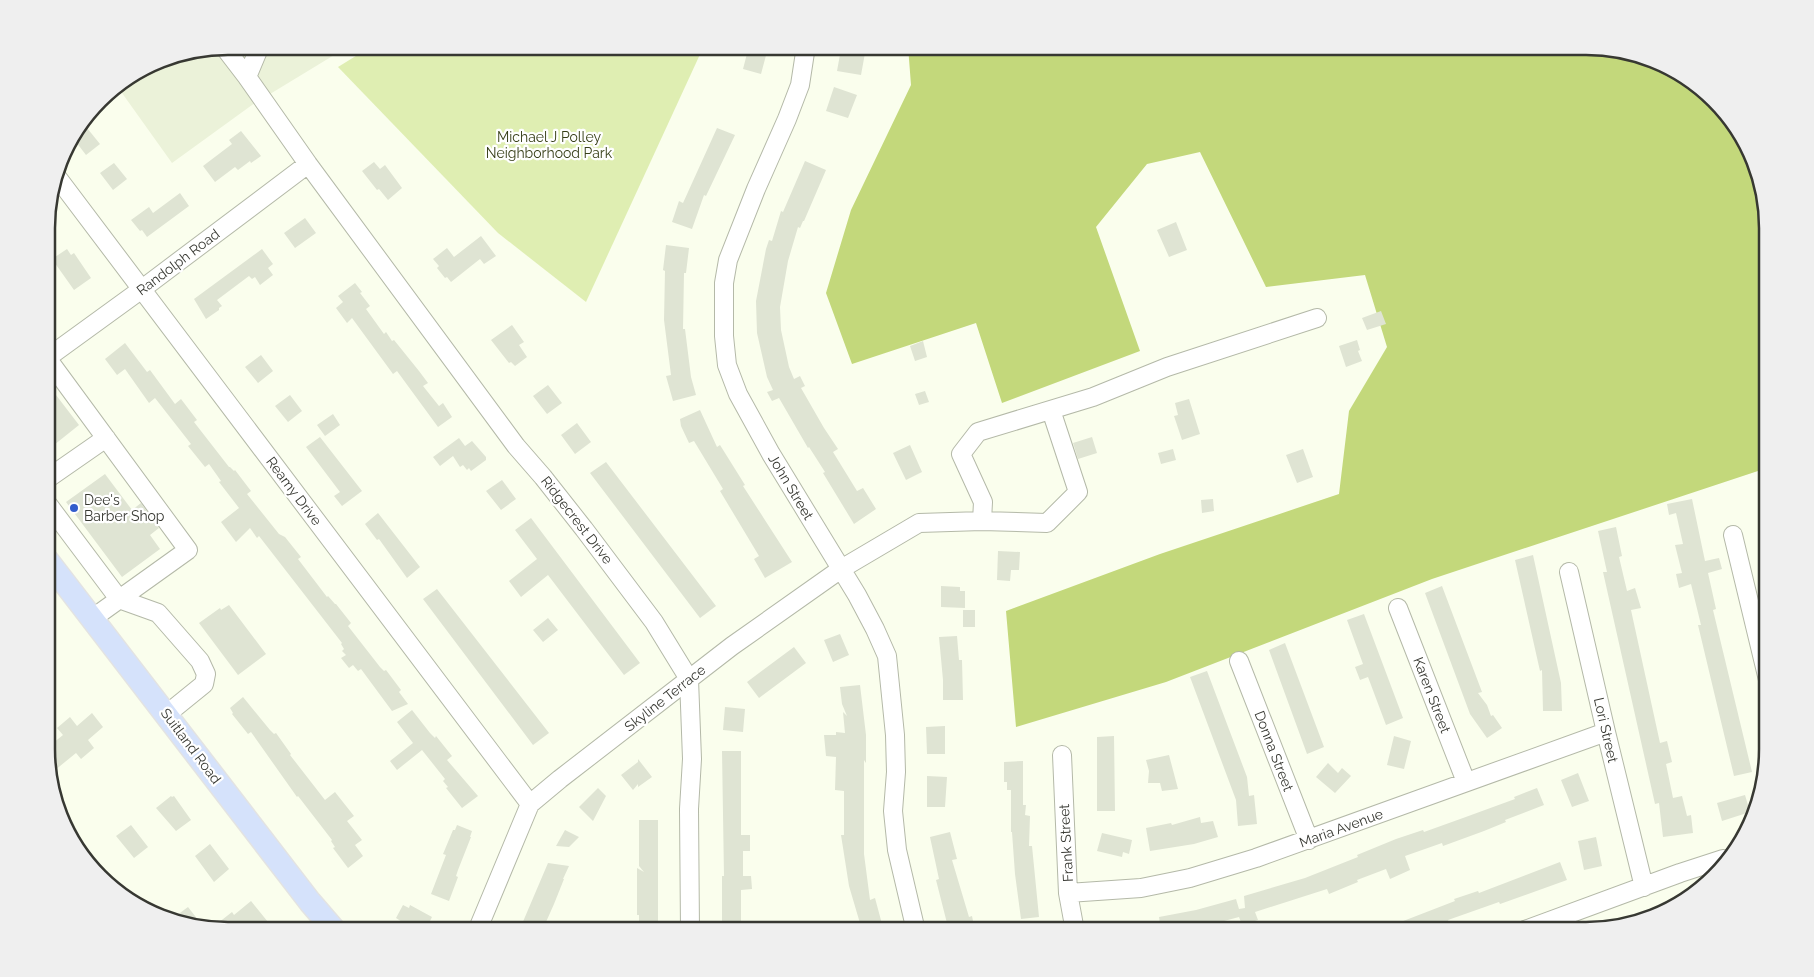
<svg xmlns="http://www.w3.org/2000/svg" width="1814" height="977" font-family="Raleway,sans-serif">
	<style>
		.built { fill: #ebf2d9 }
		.green { fill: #dfeeb2 }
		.forest { fill: #c3d87b }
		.building { fill: #dfe4d3 }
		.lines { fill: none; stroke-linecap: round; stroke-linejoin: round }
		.minor-casing { stroke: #b4b9a8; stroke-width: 20 }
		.major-casing { stroke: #e3e3e2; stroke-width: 25 }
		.minor { stroke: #fff; stroke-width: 18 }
		.major { stroke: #d5e2fb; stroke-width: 22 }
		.poi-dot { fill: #325ccc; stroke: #fff; stroke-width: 2 }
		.labels { text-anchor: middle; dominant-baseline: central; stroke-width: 4.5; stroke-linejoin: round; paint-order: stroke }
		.park-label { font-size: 14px; fill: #373f18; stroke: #fff }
		.street-label { font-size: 14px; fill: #373832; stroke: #fff }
		.poi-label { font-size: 14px; fill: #373832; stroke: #fff; text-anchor: start }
		.rim { fill: none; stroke: #373832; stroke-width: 2.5 }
	</style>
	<rect width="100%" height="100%" fill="#fafeed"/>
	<path class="built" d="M228 46H349L252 105 172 163 117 86 159 60Z"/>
	<path class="green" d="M372 46H703L702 50 586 302 498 233 338 67Z"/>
	<path class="forest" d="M908 46H1586L1666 65 1737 127 1766 205 1767 468 1432 579 1166 682 1016 727 1006 611 1160 554 1339 494 1349 411 1387 347 1365 275 1266 287 1200 152 1147 164 1096 227 1140 351 1002 403 976 323 852 364 826 293 851 210 911 85Z"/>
	<path class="building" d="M749 46 768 48 761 74 743 69Z
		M841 49 865 53 861 75 837 71Z
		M834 87 857 95 848 118 826 111Z
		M87 128 100 144 86 155 73 138Z
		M717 128 735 135 706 196 704 195 692 229 672 222 679 201 683 203Z
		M241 131 261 156 251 163 250 161 238 170 235 167 215 182 203 166 232 144 229 140Z
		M805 161 826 170 804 221H803L800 228 798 227 788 261 780 307 781 330 789 367 794 379 800 376 805 386 801 388 824 428 838 449 833 452 857 491 863 488 876 509 854 524 823 473 825 472 809 447 808 448 779 398 772 401 767 392 773 390 767 377 757 333 756 301 766 249 769 240 772 241 781 211 783 212Z
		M374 162 380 169 385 165 402 188 388 200 379 189 377 190 362 171Z
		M114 163 127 179 113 190 100 173Z
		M180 193 189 206 147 237 142 230 140 231 131 220 149 207 153 213Z
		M305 218 316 233 295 248 284 233Z
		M1176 222 1187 250 1169 257 1157 230Z
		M481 236 496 256 484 264 480 259 451 282 447 277 445 278 437 268 439 266 433 259 447 248 454 257Z
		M666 245 689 248 686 273H684L683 329H685L691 377 696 395 673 401 666 376 671 375 664 320 665 271 663 270Z
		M67 249 71 255 74 253 91 278 74 290 52 259Z
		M262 249 273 264 268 268 273 275 260 285 255 277 252 279 249 276 217 300 222 306 219 308V310L206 319 194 299Z
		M355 283 362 292 360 293 370 306 366 309 384 334 386 332 392 341 394 340 419 371 428 383 423 386 439 406 443 403 452 417 438 427 397 371 393 374 352 318 347 323 336 308 343 302 338 296Z
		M1381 311 1386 324 1367 330 1362 318Z
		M512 325 524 342 519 345 527 357 515 366 511 362 509 363 491 340Z
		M1357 340 1360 350 1358 351 1362 361 1346 367 1339 346Z
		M923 341 927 357 915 361 910 346Z
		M125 343 147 372 150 370 175 404 181 399 197 420 194 422 229 467H230L234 471 235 470 251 491 247 494 279 534 285 537 301 557 298 559 327 597 328 596 335 604H336L351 623 348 626 380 667 384 671 386 670 401 690 399 692 408 704 392 711 361 669 358 671 353 665 349 668 341 658 346 655 342 651 344 649 341 644 342 643 259 536 257 538 250 528 236 542 221 522 239 508 219 482 221 481 209 464 205 467 188 446 191 444 155 398 149 403 125 369 117 375 105 359Z
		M261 355 273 371 258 383 245 367Z
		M548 385 562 403 547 414 533 396Z
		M925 391 929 402 919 405 915 394Z
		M56 395 79 425 54 445 47 436V402Z
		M290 395 302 411 288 422 275 406Z
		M1189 399 1200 434 1182 440 1174 416 1178 415 1175 403Z
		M700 410 717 447 720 445 745 485 743 486 792 562 765 578 754 559 759 556 720 491 723 489 694 441 689 443 681 426 680 419Z
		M333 414 340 425 325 436 317 425Z
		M577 423 591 442 575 454 561 435Z
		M320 437 362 491 342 506 334 496 340 492 306 447Z
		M1092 437 1097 453 1078 459 1073 443Z
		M459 438 465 446 472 441 486 457V460L471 471 469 468 467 470 463 465 460 467 453 456 440 466 433 457Z
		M910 445 922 472 906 480 893 453Z
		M1173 449 1176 460 1161 464 1158 453Z
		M1303 449 1313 477 1297 483 1286 455Z
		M606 462 716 606 700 618 590 473Z
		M105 474 132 510 141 503 159 528 150 535 160 549 122 577 66 502Z
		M502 480 516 499 501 510 486 491Z
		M1213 499 1214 511 1202 513 1201 500Z
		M1692 499 1705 561 1719 558 1722 569 1708 573 1716 609 1713 610 1752 772 1734 776 1698 625H1701L1691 584 1679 588 1676 574 1682 573 1675 545 1683 544 1676 513 1669 515 1667 504Z
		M378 513 420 567 407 578 379 539 377 540 365 524Z
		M531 518 640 663 624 675 548 575 521 597 509 581 537 559 515 530Z
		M1616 527 1622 556 1619 557 1627 591 1635 588 1641 608 1631 610 1660 743 1667 741 1672 762 1666 764 1673 798 1682 796 1687 816 1691 815 1693 833 1663 837 1659 803 1655 804 1603 572H1607L1598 531Z
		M998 551 1020 552 1019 570H1011L1010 581 997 580Z
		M1533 555 1561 683 1562 711H1543L1542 670 1540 671 1515 560Z
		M941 586 960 587V591H965V608L941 607Z
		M1442 586 1482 692 1478 693 1487 705 1491 716 1493 715 1502 728 1487 738 1470 714 1425 593Z
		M437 589 549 733 533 745 423 599Z
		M229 605 266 654 238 675 199 623 220 608 221 610Z
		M963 610H975V627H963Z
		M1364 614 1403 718 1386 725 1368 677 1360 680 1355 667 1363 664 1347 620Z
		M548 618 558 630 543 642 533 630Z
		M840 634 849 655 833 662 824 640Z
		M957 636 959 660H962L963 700H943V680L939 637Z
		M1285 643 1324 747 1307 754 1269 650Z
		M794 647 806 663 759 698 747 682Z
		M1207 671 1247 777 1249 796 1254 795 1257 824 1238 826 1236 800 1190 677Z
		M860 685 866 735V763L864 760V854L870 900 875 898 882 924 862 930 849 886 841 835H844V791L835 790 836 757 826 756 824 735H836V732L845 733 843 712 847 716 842 704 840 687Z
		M243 697 270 730 274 734 276 733 291 754 290 755 325 800 335 792 354 816 347 821 362 840 355 845 363 856 348 868 333 848 335 847 331 841 332 840 298 796 297 797 251 732 248 734 232 714 233 713 230 708Z
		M725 707 745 709 743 732 723 730Z
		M412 710 430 733 435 738 436 736 452 756 447 760 478 796 462 808 446 788 448 787 443 781 445 779 422 750 397 770 390 761 413 743 397 722Z
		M92 713 103 727 88 740 94 748 81 759 76 753 49 775 48 747 63 735 57 728 70 717 77 726Z
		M945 726V754H927L926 727Z
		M1114 736 1115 811H1097V737Z
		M1394 736 1411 741 1404 769 1387 765Z
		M722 751H741V835H750V851H743V876H751L752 889 741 890V931H722V876H724Z
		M1169 755 1178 789 1162 791 1160 783H1148L1149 771 1146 760Z
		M638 759 652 777 638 787V784L633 790 621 775 638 762Z
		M1023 761V805H1026L1025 815 1030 816 1029 846H1032L1039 917 1021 919 1015 874 1012 832H1011V790H1007V782H1004V762Z
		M1328 763 1338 773 1342 768 1351 776 1335 793 1316 777Z
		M1578 773 1589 801 1572 807 1561 780Z
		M927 776 947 777 945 807H927Z
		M598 788 606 796 593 821 579 807Z
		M1537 788 1544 805 1505 820 1506 822 1484 831 1443 846 1442 843 1405 856 1410 870 1390 879 1386 869 1357 880 1358 882 1329 894 1327 889 1255 912 1258 920 1242 925 1239 917 1194 929 1161 930 1159 917 1196 910 1236 899 1239 909 1245 908 1244 896 1305 878 1358 857 1357 855 1396 839 1423 830 1424 832 1463 818 1515 799 1514 797Z
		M1745 795 1750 812 1722 821 1717 803Z
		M171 796 172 797 174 796 191 820 176 831 156 808Z
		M1200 817 1201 823 1213 821 1218 837 1194 844 1150 851 1146 828 1171 823 1172 825Z
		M639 820H658V931H639V915H637V868L644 872 639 866Z
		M131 825 148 847 134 858 116 836Z
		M457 825 472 831 470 837H471L458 870 456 876 458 877 449 901 431 894 446 855 443 854 453 830H455Z
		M565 830 579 837 569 847 556 846Z
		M950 832 957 859 952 860 969 917 972 916 975 931H949L936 880 939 879 930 837Z
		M1102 833 1132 840 1129 854 1123 852 1122 857 1097 851Z
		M1596 837 1602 866 1584 870 1578 841Z
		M210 844 229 869 214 882 195 856Z
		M1560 862 1567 880 1500 904 1499 902 1448 920 1449 923 1430 930H1380L1455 901 1454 899 1478 891 1479 893Z
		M548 863 569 866 563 879H564L554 904 542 931H519Z
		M251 901 268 922 257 931H228L213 927 232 912 234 915Z
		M403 905 409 908 410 905 432 917 425 931H416L396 918Z
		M188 907 202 925 173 918Z"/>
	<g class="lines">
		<defs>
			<path id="minor" d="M806 46 800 85 787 119 756 189 728 260 724 283V336L727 365 738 394 771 454 857 595 875 629 887 656 895 735 896 772 893 811 897 850 916 931
				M224 47 247 77 308 164 516 446 543 477 584 529 654 622 689 679 692 759 689 809 690 931
				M247 77 260 46
				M57 177 530 804
				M47 358 188 550 93 618
				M47 358 142 289 308 164
				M47 479 106 438
				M47 503 119 599 158 613 200 661 206 674 204 684 167 714
				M982 521 983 502 961 454 978 432 1093 397 1167 367 1317 318
				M1733 535 1768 680
				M1569 572 1606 732 1644 887
				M1398 608 1466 782
				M1239 661 1309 840
				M1062 755 1068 893 1075 931
				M1068 893 1141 888 1190 878 1256 858 1606 732
				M1525 930 1680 873 1723 859
				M477 931 530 804 560 779 732 646 841 569 919 523 982 521 1047 523 1078 492 1051 410"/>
			<path id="major" d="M47 560 310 902 335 931"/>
		</defs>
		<use href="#minor" class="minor-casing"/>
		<use href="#major" class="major-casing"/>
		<use href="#minor" class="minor"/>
		<use href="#major" class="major"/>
	</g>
	<circle class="poi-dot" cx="74" cy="508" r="5"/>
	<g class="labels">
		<g class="park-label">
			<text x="549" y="137">Michael J Polley<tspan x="549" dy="16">Neighborhood Park</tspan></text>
		</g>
		<g class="street-label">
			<text transform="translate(178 262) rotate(-37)">Randolph Road</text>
			<text transform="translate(791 487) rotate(59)">John Street</text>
			<text transform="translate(294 491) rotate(53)">Reamy Drive</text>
			<text transform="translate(577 520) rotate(52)">Ridgecrest Drive</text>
			<text transform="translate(1432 695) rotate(69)">Karen Street</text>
			<text transform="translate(665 698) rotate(-38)">Skyline Terrace</text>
			<text transform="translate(1606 730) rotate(77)">Lori Street</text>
			<text transform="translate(191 746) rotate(53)">Suitland Road</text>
			<text transform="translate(1274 751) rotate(69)">Donna Street</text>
			<text transform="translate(1341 828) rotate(-20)">Maria Avenue</text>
			<text transform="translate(1066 843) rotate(-93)">Frank Street</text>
		</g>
		<g class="poi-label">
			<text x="84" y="500">Dee's<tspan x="84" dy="16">Barber Shop</tspan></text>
		</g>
	</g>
	<path d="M0 0H1814V977H0ZM228 55H1586A173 173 0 0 1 1759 228V749A173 173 0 0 1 1586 922H228A173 173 0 0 1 55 749V228A173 173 0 0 1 228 55Z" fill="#efefef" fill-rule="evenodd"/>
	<path class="rim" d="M228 55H1586A173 173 0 0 1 1759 228V749A173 173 0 0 1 1586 922H228A173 173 0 0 1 55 749V228A173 173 0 0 1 228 55Z"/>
</svg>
